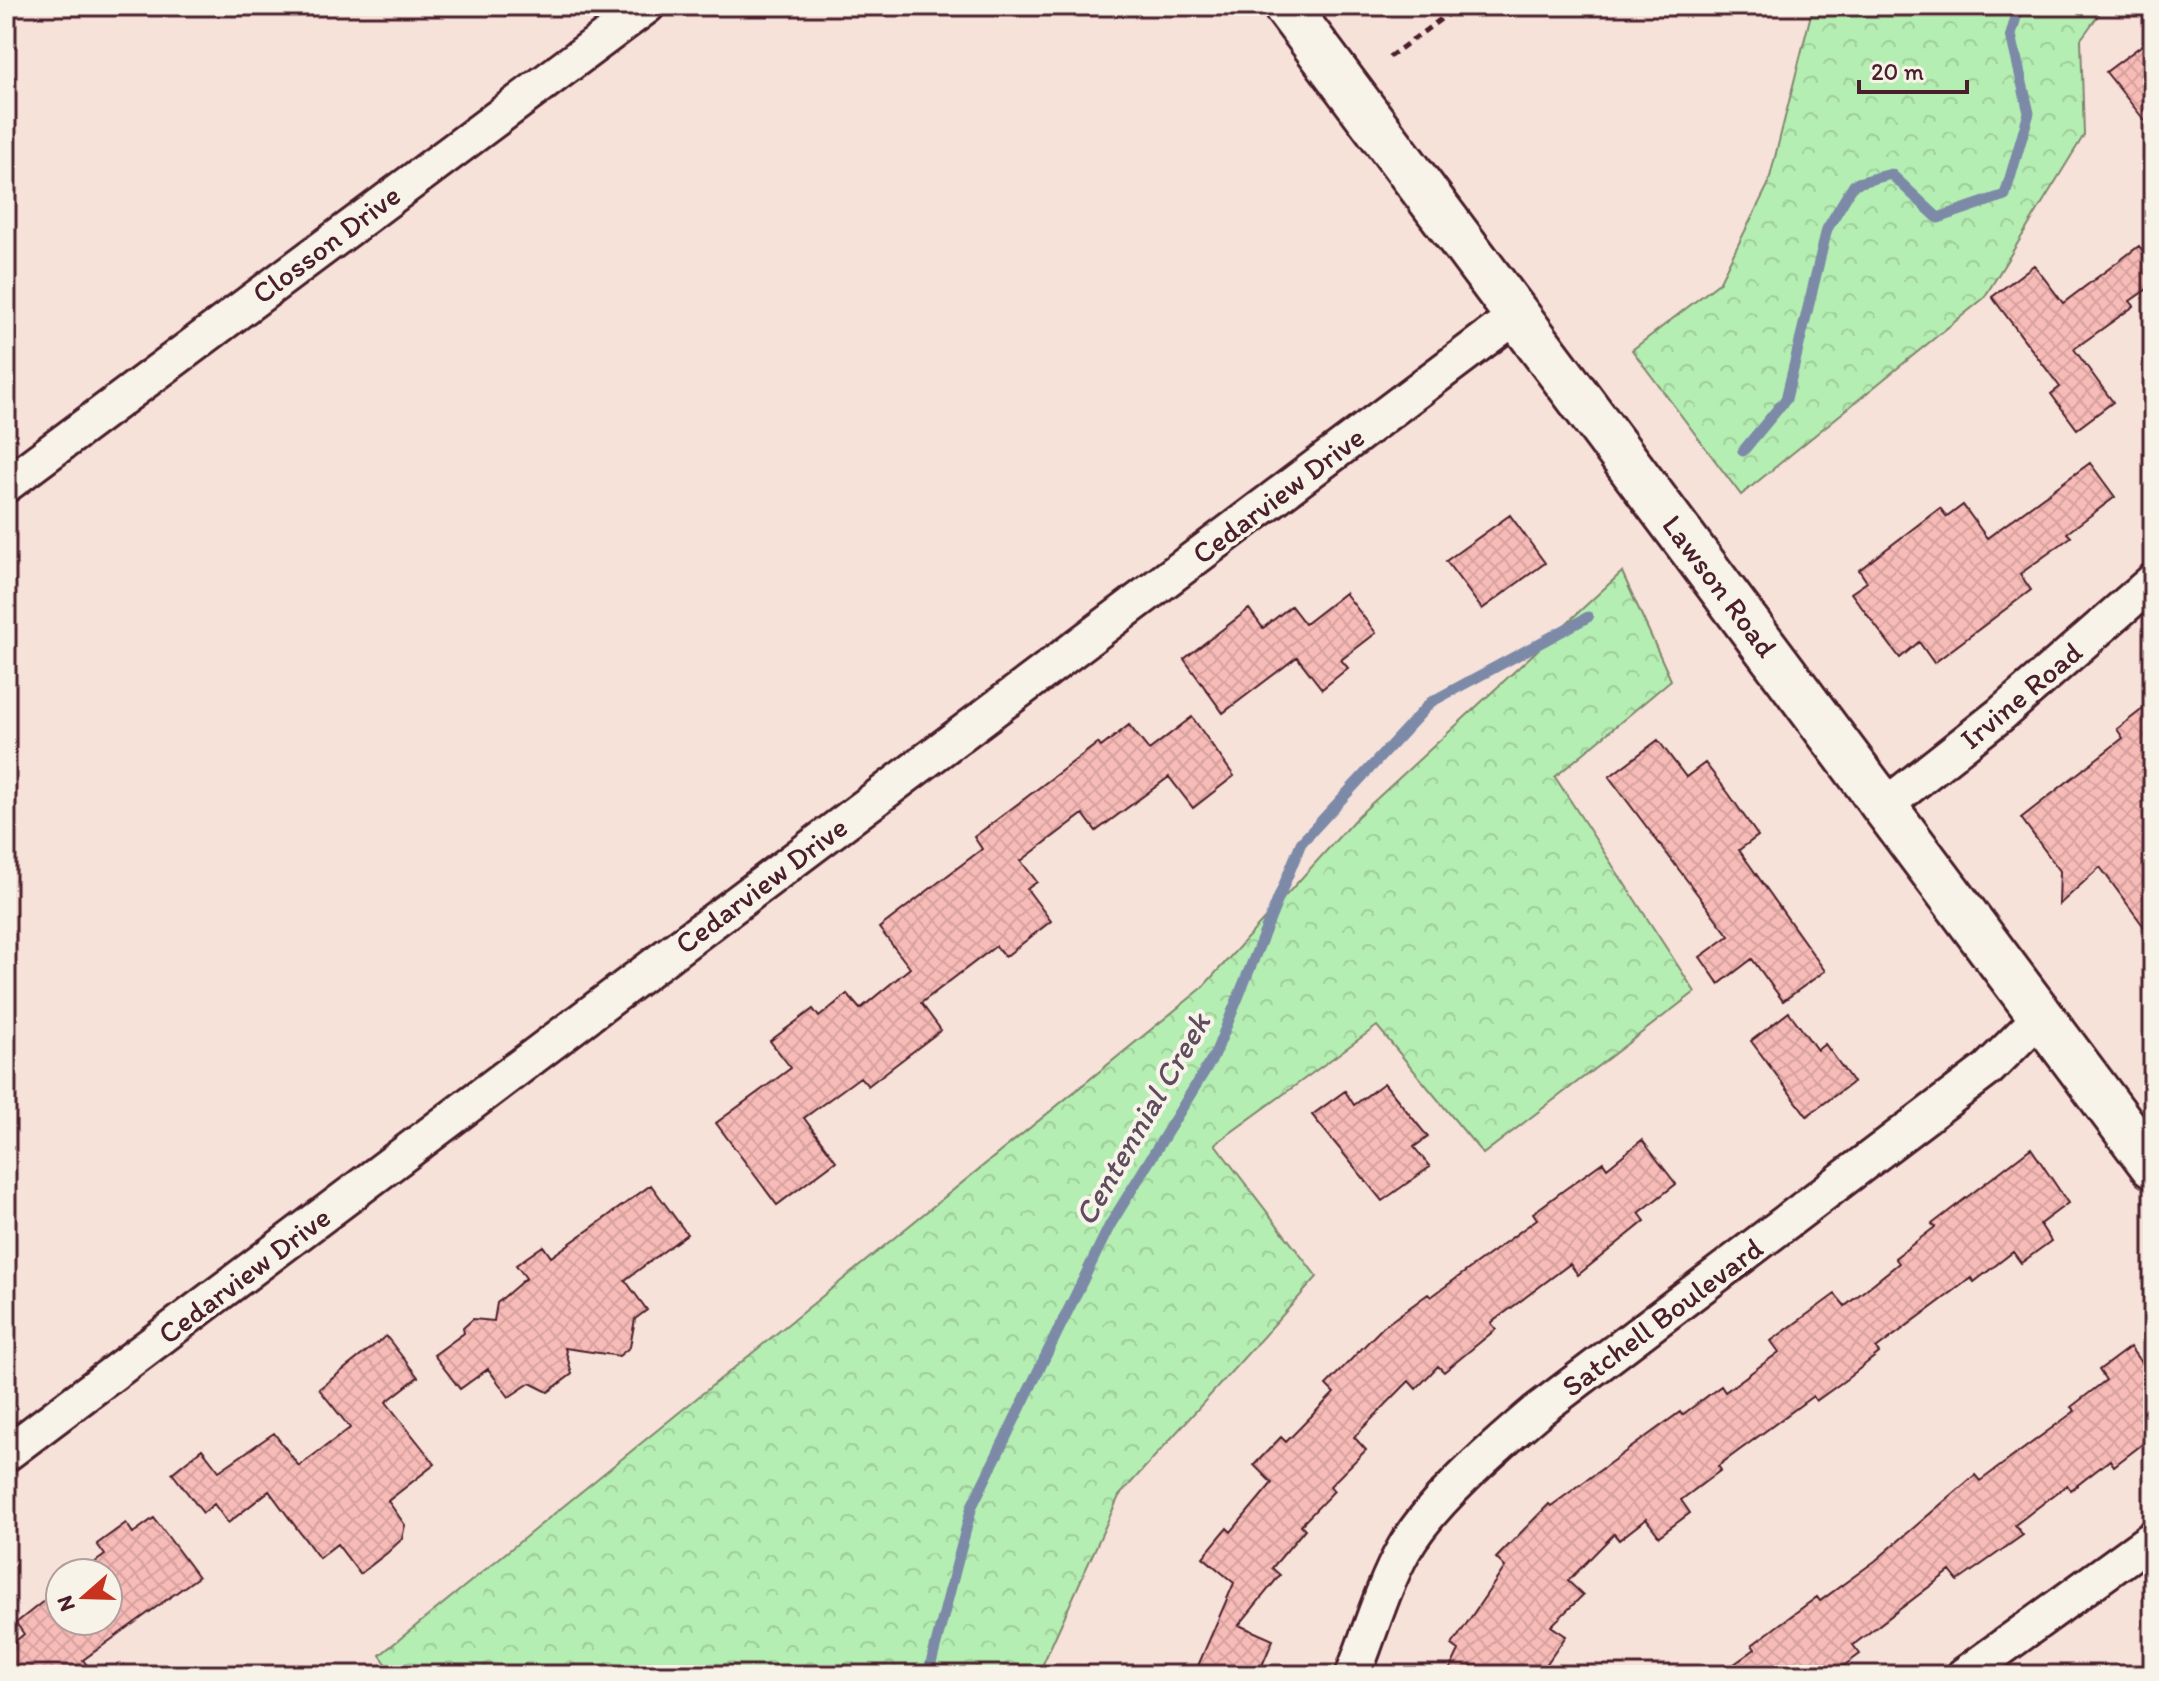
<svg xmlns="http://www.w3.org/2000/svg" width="2159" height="1681" font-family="Itim,sans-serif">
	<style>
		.forest { fill: url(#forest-crowns); stroke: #80866e; stroke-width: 2 }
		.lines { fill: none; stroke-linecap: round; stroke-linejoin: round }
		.stream { stroke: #7c8aa8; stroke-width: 11 }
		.building { fill: url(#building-cross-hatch); stroke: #4a1f2b; stroke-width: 2 }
		.street-casing { stroke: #4a1f2b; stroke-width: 40 }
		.secondary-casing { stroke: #4a1f2b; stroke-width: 50 }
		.path { stroke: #4a1f2b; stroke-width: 5; stroke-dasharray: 8 6; stroke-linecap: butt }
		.street { stroke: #f7f3e8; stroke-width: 34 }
		.secondary { stroke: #f7f3e8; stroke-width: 44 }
		.labels { text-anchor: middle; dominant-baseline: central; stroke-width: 8; stroke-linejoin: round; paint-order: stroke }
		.street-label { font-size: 30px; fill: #4a1f2b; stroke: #f7f3e8 }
		.water-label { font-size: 32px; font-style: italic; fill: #5f4c5f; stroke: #f7f3e8 }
	</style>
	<defs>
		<pattern id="forest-crowns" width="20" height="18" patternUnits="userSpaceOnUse" patternTransform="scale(2)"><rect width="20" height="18" fill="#b5eeb2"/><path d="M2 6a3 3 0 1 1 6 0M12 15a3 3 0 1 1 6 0" fill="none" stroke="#9dcc99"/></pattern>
		<pattern id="building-cross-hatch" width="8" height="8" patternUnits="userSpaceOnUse" patternTransform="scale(2)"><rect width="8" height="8" fill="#f8bcb8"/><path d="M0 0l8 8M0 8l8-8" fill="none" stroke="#d6a19e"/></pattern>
	</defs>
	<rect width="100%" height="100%" fill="#f7e2da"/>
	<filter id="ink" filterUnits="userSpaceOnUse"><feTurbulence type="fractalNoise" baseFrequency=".0125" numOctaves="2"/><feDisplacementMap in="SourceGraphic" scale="16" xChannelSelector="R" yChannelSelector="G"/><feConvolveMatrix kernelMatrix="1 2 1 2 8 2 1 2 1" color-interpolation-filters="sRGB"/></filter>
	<g filter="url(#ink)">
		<path class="forest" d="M1813 6H2105L2081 39 2084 135 1984 298 1741 495 1632 350 1719 283 1768 185Z
			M1622 572 1671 680 1555 777 1695 992 1483 1154 1377 1026 1215 1144 1317 1277 1119 1496 1038 1675H394L380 1655 1201 989 1357 817Z"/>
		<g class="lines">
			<path class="stream" d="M1743 451 1786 399 1827 229 1854 184 1891 174 1938 218 2005 195 2029 113 2011 35 2019 6
				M928 1675 972 1506 1110 1225 1215 1054 1301 843 1431 702 1588 617"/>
		</g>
		<path class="building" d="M2153 37V131L2106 72Z
			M2139 246 2153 265V285L2130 301 2134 306 2074 349 2113 402 2077 429 2051 394 2060 387 1992 297 2034 265 2063 303Z
			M2090 463 2115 497 2067 533 2071 537 2020 574 2031 590 1934 663 1919 642 1900 658 1851 593 1867 582 1859 570 1940 508 1947 517 1963 505 1987 538Z
			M1510 515 1545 563 1482 609 1446 561Z
			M1345 593 1376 633 1341 660 1348 668 1322 689 1297 657 1223 713 1184 659 1249 609 1263 628 1291 606 1305 624Z
			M2153 701V939L2100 867 2059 905 2060 871 2021 818 2123 738 2117 729Z
			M1192 717 1234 776 1193 808 1169 777 1096 831 1083 814 1021 861 1037 882 1027 889 1051 921 1005 957 996 946 921 1003 941 1030 868 1086 860 1077 804 1118 836 1161 777 1205 716 1123 791 1068 770 1041 813 1009 819 1017 847 994 860 1009 910 968 879 928 982 849 974 837 1098 743 1101 747 1129 725 1149 750Z
			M1658 740 1686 777 1705 763 1729 794 1758 836 1739 850 1825 971 1783 1001 1752 959 1719 984 1700 957 1729 936 1609 777Z
			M1789 1012 1817 1050 1825 1044 1853 1082 1807 1116 1751 1041Z
			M1384 1083 1428 1137 1414 1147 1430 1167 1382 1201 1312 1115 1345 1091 1354 1105Z
			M1642 1140 1676 1184 1639 1213 1645 1221 1578 1275 1570 1264 1491 1323 1496 1329 1444 1372 1438 1366 1416 1389 1409 1381 1354 1437 1366 1450 1330 1486 1334 1491 1301 1525 1305 1529 1272 1568 1280 1575 1239 1625 1273 1640 1258 1675H1194L1234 1583 1203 1557 1227 1528 1231 1532 1272 1483 1254 1465 1281 1437 1286 1442 1334 1393 1326 1385 1383 1327 1428 1294 1431 1297 1537 1219 1533 1213 1564 1190 1603 1162 1607 1168Z
			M2031 1148 2068 1203 2040 1224 2051 1241 2021 1263 2013 1252 1974 1282 1971 1278 1876 1349 1879 1353 1848 1378 1816 1401 1813 1396 1718 1466 1721 1470 1681 1500 1690 1513 1659 1536 1646 1519 1619 1540 1614 1534 1568 1581 1583 1595 1551 1626 1566 1636 1539 1675H1447L1459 1650 1452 1645 1505 1567 1496 1558 1549 1504 1551 1506 1680 1412 1682 1415 1721 1386 1725 1392 1779 1352 1771 1341 1835 1294 1845 1306 1899 1263 1895 1258 1935 1227 1932 1224Z
			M651 1185 687 1234 625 1280 647 1310 635 1319 630 1347 619 1356 565 1348 572 1374 548 1392 530 1383 509 1397 488 1369 460 1389 434 1355 464 1333 463 1328 473 1319 494 1321 497 1303 526 1278 516 1265 543 1246 551 1257Z
			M386 1336 418 1377 386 1402 435 1464 388 1501 405 1525 402 1539 387 1553 360 1574 337 1544 319 1558 269 1491 228 1523 214 1504 203 1513 172 1473 202 1449 219 1471 274 1433 299 1466 350 1428 319 1389Z
			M2130 1347 2140 1361 2153 1352V1436L2114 1466 2110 1460 2071 1490 2067 1485 2015 1525 2023 1535 1958 1581 1950 1571 1853 1645 1860 1654 1831 1675H1719L1755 1649 1752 1645 1780 1624 1817 1597 1820 1601 1875 1561 1975 1475 1980 1481 2075 1411 2071 1407 2106 1380 2099 1370Z
			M154 1518 198 1577 83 1660 95 1675H6V1649L24 1634 16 1623 60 1588V1621H108V1573H80L105 1555 97 1544 126 1523 133 1533Z"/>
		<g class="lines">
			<defs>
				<path id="street" d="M6 485 647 6
					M1886 805 2000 715 2153 581
					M6 1454 1516 316
					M1353 1675C1369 1635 1383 1586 1404 1549 1430 1503 1495 1447 1536 1412L1988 1069 2041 1016
					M1964 1675 2153 1538"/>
				<path id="secondary" d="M1286 6 2153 1166"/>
			</defs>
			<use href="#street" class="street-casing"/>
			<use href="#secondary" class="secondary-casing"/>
			<path class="path" d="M1389 57 1459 6"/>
			<use href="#street" class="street"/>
			<use href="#secondary" class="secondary"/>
		</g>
	</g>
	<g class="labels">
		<g class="street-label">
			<text transform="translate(326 244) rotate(-37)">Closson Drive</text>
			<text transform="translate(1278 495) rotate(-37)">Cedarview Drive</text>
			<text transform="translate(1720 586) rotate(53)">Lawson Road</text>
			<text transform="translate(2021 695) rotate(-40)">Irvine Road</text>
			<text transform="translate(761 885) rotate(-37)">Cedarview Drive</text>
			<text transform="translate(244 1275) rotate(-37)">Cedarview Drive</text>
			<text transform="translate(1662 1317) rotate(-37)">Satchell Boulevard</text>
		</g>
		<g class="water-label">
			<text transform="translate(1142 1119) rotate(-60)">Centennial Creek</text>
		</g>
	</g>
	<rect width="2159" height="1681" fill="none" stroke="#f7f3e8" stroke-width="32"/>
	<rect x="16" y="16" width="2127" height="1649" fill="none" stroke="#4a1f2b" stroke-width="3" filter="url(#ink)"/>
	<g transform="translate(84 1597) rotate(250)"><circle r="38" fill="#f7f3e8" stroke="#b29e9c" stroke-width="2"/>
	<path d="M0-6L14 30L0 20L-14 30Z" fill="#c8321e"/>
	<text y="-12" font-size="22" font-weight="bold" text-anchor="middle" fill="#4a1f2b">N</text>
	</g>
	<path d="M1859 80v12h108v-12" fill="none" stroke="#4a1f2b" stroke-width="4"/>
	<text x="1871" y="80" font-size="24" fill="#4a1f2b" stroke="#f7f3e8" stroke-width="6" paint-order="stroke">20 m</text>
</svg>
